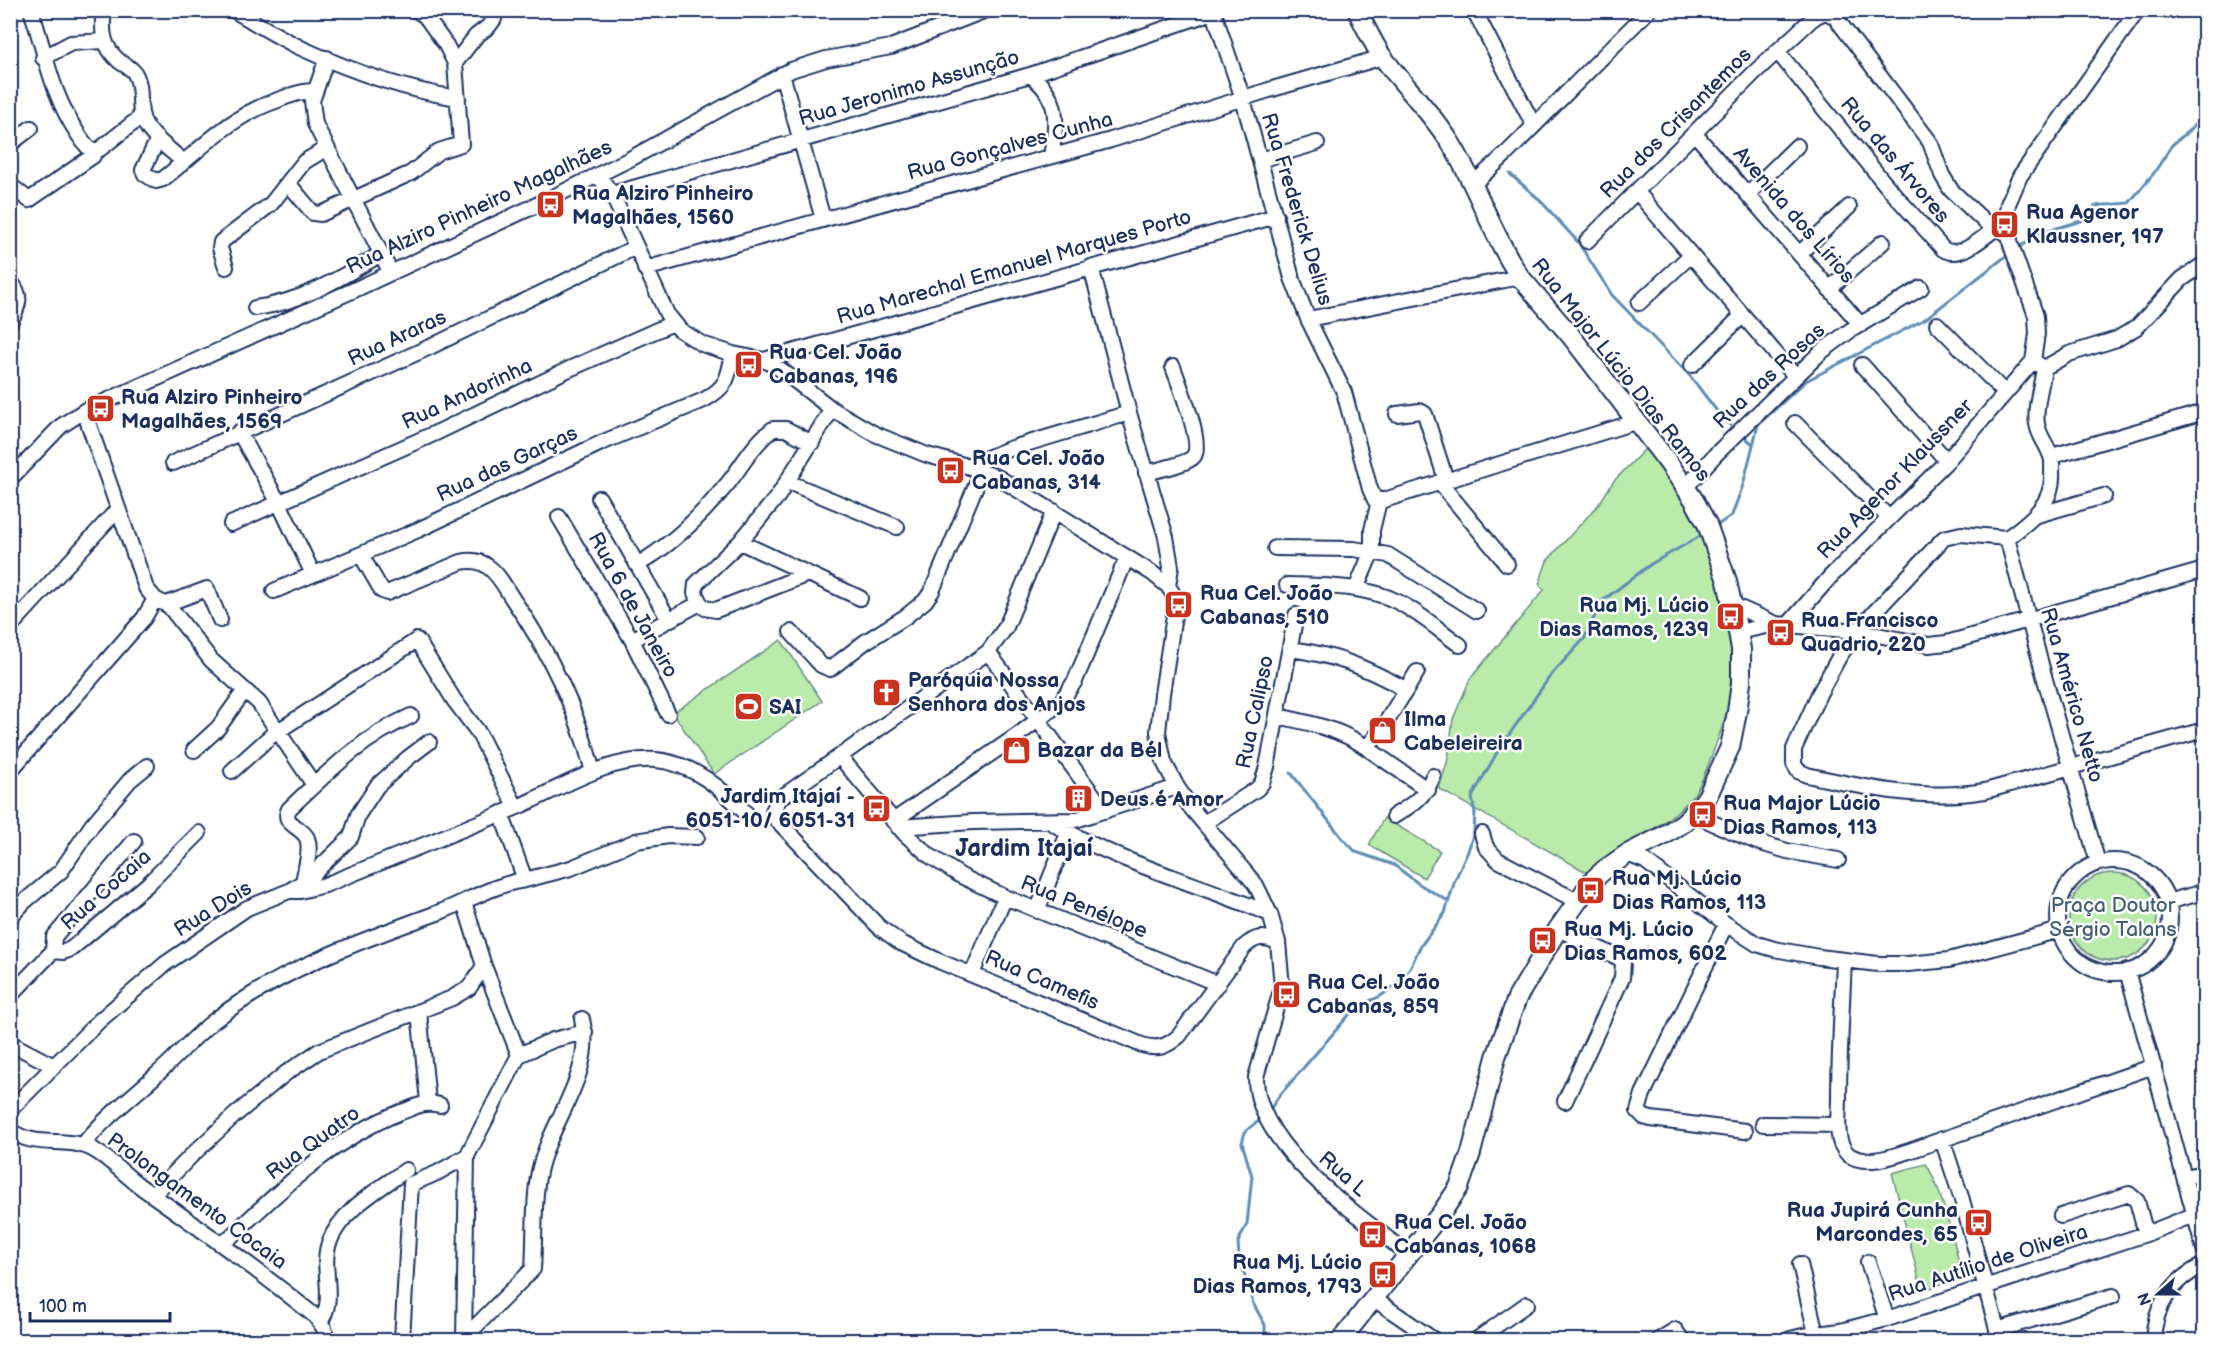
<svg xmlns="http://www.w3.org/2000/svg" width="2215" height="1351" font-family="'Balsamiq Sans',sans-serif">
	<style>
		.green { fill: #bbebaa; stroke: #6b8d84; stroke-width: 1.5 }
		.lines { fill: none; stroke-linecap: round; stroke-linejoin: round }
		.stream { stroke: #5f8db4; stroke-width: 3 }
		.minor-casing { stroke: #1b2f5e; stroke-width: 18 }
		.major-casing { stroke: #1b2f5e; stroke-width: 22 }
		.minor { stroke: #fff; stroke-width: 14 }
		.major { stroke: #fff; stroke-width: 18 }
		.labels { text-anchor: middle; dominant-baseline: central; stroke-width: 5; stroke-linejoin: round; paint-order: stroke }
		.street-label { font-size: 21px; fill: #1b2f5e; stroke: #fff }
		.poi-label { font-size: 21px; font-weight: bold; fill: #1b2f5e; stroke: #fff; text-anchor: start }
		.park-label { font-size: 21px; fill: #435e71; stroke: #fff }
		.quarter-label { font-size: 24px; font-weight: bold; fill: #1b2f5e; stroke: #fff }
	</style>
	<rect width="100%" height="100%" fill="#fff"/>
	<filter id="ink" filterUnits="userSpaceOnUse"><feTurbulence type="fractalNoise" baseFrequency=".0167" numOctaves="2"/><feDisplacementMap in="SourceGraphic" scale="12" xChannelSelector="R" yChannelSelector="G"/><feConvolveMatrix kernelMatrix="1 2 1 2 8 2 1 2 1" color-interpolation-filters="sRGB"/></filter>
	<g filter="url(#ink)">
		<path class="green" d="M1647 447C1658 461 1670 476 1679 491 1709 541 1735 610 1734 669 1734 694 1725 721 1716 744 1710 760 1702 785 1691 798 1664 830 1616 844 1588 873L1439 789 1448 759 1453 719 1470 679 1544 590 1539 584 1547 561 1599 504 1613 482Z
			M781 640 822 701 714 774 673 713Z
			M1384 818 1440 851 1424 878 1369 845Z
			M2069 917a44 44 0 1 1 88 0a44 44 0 1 1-88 0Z
			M1926 1164C1939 1182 1959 1255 1961 1277L1922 1291 1892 1173Z"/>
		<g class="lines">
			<path class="stream" d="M1510 174 1539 199 1578 242 1612 295 1690 376 1723 419 1736 430
				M2016 249 2044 232 2081 221 2095 206 2129 203 2154 173 2172 145 2192 128 2204 113
				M1741 434 1753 444
				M1715 527 1732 515 1743 485 1758 425 1806 381 1925 319 2010 253
				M1291 773 1343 839 1356 852 1394 865 1419 884 1448 901
				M1269 1111 1279 1096 1356 1007 1379 997 1395 986 1410 968 1420 947 1445 913 1455 880 1468 851 1474 832 1475 813 1472 797 1499 749 1551 675 1584 639 1602 601 1651 564 1704 534
				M1255 1340 1260 1339 1265 1333V1325L1253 1303 1239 1256 1238 1242 1247 1224 1252 1176 1242 1143 1245 1132 1254 1124 1264 1119"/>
			<defs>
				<path id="minor" d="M31 10C46 54 51 94 78 134 82 140 86 147 93 151
					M104 10C101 31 103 47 119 61 124 65 130 67 134 72 142 85 139 100 141 113 144 133 170 149 184 162
					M233 10C256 23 278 37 301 48 351 71 404 90 458 98
					M1213 10 1243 99 1292 278 1308 319 1344 392 1370 489 1375 500H1384L1635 422
					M1474 10 1534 126
					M1777 51 1886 185 1943 249C1960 260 1982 238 1995 229
					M43 58 71 43 104 41
					M327 58 312 101 315 124 391 273
					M455 63 476 36 489 26 494 19 495 10
					M782 74 823 219
					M1030 75C1061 98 1057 122 1051 156
					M1695 134 1861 325
					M158 139 143 170 145 174 156 181 163 179C203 148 228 117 278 100 290 95 301 91 314 91
					M10 144 31 128
					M1260 160 1317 143
					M598 175 612 194 667 314 680 330 702 344 733 354 764 360 776 366 832 409 875 434 927 455 967 466 999 478 1152 573 1168 586 1173 594 1175 609 1162 694 1158 732 1164 762 1177 787 1191 808 1256 885 1270 914 1278 942 1282 987 1256 1077C1255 1147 1359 1215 1409 1255
					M288 183 313 213 321 214 411 173 439 151 461 144 455 63 446 45 425 16 416 10
					M1473 184 1507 153 1649 10
					M10 185 29 200 87 160 93 156V151L100 149 142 116
					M1637 192 1795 376
					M612 194 1030 75 1213 12
					M1748 194 1797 146
					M1587 241 1754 73 1811 20 1818 15 1826 12 1835 17 1930 142 1942 175 1951 190 1984 221 2008 234
					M1800 253 1849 207
					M226 267 220 248 221 242 271 204 304 162 327 148
					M1091 267 1129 413 1166 537 1171 567 1168 586
					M645 269 1111 140 1269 90 1383 57
					M10 281C23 295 19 306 10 322
					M1829 289 1883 242
					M1639 303 1691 255
					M255 308C303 302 340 278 381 254
					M1308 319 1520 277
					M1937 324 2005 393
					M764 360 1276 216
					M2033 361 2044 368 2069 354 2117 339 2137 327 2182 279 2204 264
					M1692 365 1742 316
					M1862 365 1947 461
					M1397 414 1420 411 1425 414 1446 480
					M1795 423 1889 518
					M239 432 279 503 313 574
					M2052 456 2204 412
					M173 463 432 346 636 247
					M967 466 1009 449 1129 413
					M1146 473C1157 470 1188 464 1194 456 1203 442 1179 384 1173 367
					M10 479 61 426 84 411 354 290 543 202 630 159 791 70 826 59 891 47 986 10
					M788 482 897 527
					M1439 482 1507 564
					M1686 487 1715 455 1821 352 1851 330 1921 288
					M599 498 669 620
					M1054 511 1006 627 988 652 779 799 773 811 775 818 879 927 901 943 941 962 1142 1045C1158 1050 1166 1047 1179 1036L1244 947C1256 936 1263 936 1278 942
					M2037 515 2104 496
					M559 517 632 640 668 714
					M231 524 438 432 567 370 673 323
					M2007 538 1961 534 1944 538 1857 631 1839 657 1819 694 1794 749V764L1798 771 1807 775C1866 788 1925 801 1985 791L2204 730
					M2007 538 2046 683 2098 863
					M2007 538C2030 521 2054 504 2052 472 2052 466 2053 459 2050 454 2046 443 2039 436 2037 424 2034 407 2042 385 2044 368
					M740 542 860 598
					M1275 548 1354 549 1388 555 1477 611
					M361 555 382 591 387 593 461 562C470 560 479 560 487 566 498 573 505 587 512 598 549 651 577 710 593 772
					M637 565C673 544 703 514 729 482 743 464 754 443 773 429H786L812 443
					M1287 585C1324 586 1364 585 1398 602 1420 613 1440 631 1460 645
					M1356 589 1372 551V530L1379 501
					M274 591 418 530 601 443 704 400C727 387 728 379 733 354
					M155 599 169 606 211 660 259 703 314 785
					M700 603 705 608 716 610 808 574
					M166 604 207 589 220 620
					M1733 605 1776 624 1857 631 1929 645 1947 643 2204 570
					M1787 626 1830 577 1947 461 2033 361 2037 334 2036 316 2011 245 2006 219 2008 204 2020 176 2138 10
					M10 627 118 509
					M791 632 821 665 830 669 865 642 905 617 925 601 932 591 982 471
					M1738 632 1776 624
					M632 640 700 603 695 593 696 584 740 542 778 496 832 409
					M1290 649C1336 655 1365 667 1405 689
					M988 652 1105 811
					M1277 716C1306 722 1342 729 1367 748L1385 724 1417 672
					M1367 748 1428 790
					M194 750 218 728 245 690
					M840 757 905 834 930 856 961 876 1005 897 1218 984
					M10 771 144 618 155 599 146 588 84 411
					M232 771 272 735 417 640 454 700 478 732 516 807
					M1692 814 1757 842 1787 851 1838 860
					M1394 816C1412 805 1426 796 1433 776
					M893 821 1018 735 1060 703 1075 681 1127 557
					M1049 821C1117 863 1197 883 1270 914
					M1204 823 1257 789 1262 783 1267 767 1296 615
					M898 827 973 822 1075 820 1177 787
					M1482 834 1486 847 1498 860 1577 901
					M1627 854 1645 861 1726 924 1757 944 1774 949 1819 957 1878 964H1908L1949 960 2060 930
					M2058 917a56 56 0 1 1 112 0a56 56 0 1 1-112 0Z
					M525 880 571 868 636 841 668 836 697 837
					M303 882C305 869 312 850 307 838 301 826 281 824 289 809 328 772 361 738 411 716
					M291 891H300L325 885C388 859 452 834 515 808 558 790 607 757 656 760 693 763 723 790 748 815
					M2167 902 2204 892
					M1037 911 1068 833
					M10 917 25 901 61 871 92 825 130 780 147 766
					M1726 924 1643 1094 1638 1111 1644 1117 1651 1119 1745 1131
					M1558 929 1619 958 1623 963 1622 978 1565 1101
					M53 951 54 937 134 841
					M1844 961C1842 1007 1839 1053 1839 1098 1839 1113 1836 1130 1841 1144 1843 1148 1845 1152 1849 1155 1867 1167 1897 1155 1915 1149L2154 1066
					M484 966 519 1055
					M2127 971 2204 1249
					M972 974 1005 897
					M10 996 53 951 63 952 71 949 148 884 199 833
					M419 1011 428 1102
					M10 1043 54 1066
					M10 1110 99 1021 165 964 247 908 289 891 309 878 351 837 358 815 377 786 408 758 429 742
					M1763 1124 1838 1125
					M10 1130C35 1150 68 1135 94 1150 111 1160 125 1175 141 1187 200 1228 258 1270 315 1316L324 1328 327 1340
					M1942 1139 1962 1200 2000 1340
					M83 1145C103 1119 131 1098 155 1076 176 1058 193 1037 215 1020 283 968 360 941 440 912 468 901 495 884 525 880L501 813
					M2185 1177 2204 1173
					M153 1195 192 1155 235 1115 286 1073 319 1051 452 998 469 988 484 966 464 902
					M2061 1216 2129 1194 2137 1201 2146 1234
					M223 1244C277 1193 331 1139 401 1112 416 1107 424 1101 440 1105
					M1868 1262 1887 1319
					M1800 1264 1816 1334
					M1374 1299 1434 1340
					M320 1322C337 1299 320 1268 329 1243 341 1210 378 1190 406 1170
					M1997 1330 2113 1296
					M464 1338 533 1269C535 1239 533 1207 538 1177 547 1123 596 1076 582 1019
					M1790 1339 1803 1336 1840 1331 1887 1319 2146 1234 2196 1214
					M402 1340 411 1184 437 1173 467 1156
					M464 1340 467 1156 519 1055 553 1040 585 1032
					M1476 1340 1527 1304
					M1659 1340 1675 1330 1682 1340
					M2153 1340C2155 1305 2172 1280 2204 1265"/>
				<path id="major" d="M1341 1340 1442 1212 1459 1187 1471 1153 1496 1057 1517 998 1558 929 1592 881 1604 870 1627 854 1663 836 1683 823 1699 808 1708 795 1730 747 1737 712 1741 683V649L1738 632 1727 581 1707 524 1694 500 1667 461 1571 336 1520 277C1492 235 1477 185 1450 142 1430 111 1403 85 1381 55 1372 41 1365 26 1357 10"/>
			</defs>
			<use href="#minor" class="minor-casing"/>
			<use href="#major" class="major-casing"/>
			<use href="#minor" class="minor"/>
			<use href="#major" class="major"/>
		</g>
	</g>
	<defs>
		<symbol id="bus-square" viewBox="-11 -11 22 22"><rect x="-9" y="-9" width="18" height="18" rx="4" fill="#c8321e" stroke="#fff"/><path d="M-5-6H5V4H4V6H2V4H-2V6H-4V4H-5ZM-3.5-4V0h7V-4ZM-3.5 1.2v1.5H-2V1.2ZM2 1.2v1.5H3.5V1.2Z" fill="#fff"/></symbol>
		<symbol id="church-square" viewBox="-11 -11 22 22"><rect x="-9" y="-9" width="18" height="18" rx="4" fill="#c8321e" stroke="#fff"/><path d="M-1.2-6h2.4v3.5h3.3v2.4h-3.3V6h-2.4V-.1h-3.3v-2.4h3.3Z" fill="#fff"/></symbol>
		<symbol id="stadium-square" viewBox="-11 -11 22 22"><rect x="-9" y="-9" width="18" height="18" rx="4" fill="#c8321e" stroke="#fff"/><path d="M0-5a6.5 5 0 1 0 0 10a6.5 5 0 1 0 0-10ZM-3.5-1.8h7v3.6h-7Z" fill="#fff"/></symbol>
		<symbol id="shop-square" viewBox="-11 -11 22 22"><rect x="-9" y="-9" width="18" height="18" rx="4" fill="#c8321e" stroke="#fff"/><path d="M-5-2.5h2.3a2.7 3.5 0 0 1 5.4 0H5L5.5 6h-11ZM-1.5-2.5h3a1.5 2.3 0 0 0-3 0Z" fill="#fff"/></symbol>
		<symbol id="building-square" viewBox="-11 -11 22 22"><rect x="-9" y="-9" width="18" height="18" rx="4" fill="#c8321e" stroke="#fff"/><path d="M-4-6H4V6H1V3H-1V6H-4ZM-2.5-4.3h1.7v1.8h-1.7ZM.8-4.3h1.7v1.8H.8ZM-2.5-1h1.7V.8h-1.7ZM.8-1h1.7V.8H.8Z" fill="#fff"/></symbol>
	</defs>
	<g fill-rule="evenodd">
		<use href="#bus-square" x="534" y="188" width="33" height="33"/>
		<use href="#bus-square" x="1988" y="208" width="33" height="33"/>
		<use href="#bus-square" x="732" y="348" width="33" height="33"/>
		<use href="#bus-square" x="84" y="392" width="33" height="33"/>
		<use href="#bus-square" x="934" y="454" width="33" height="33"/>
		<use href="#bus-square" x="1162" y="588" width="33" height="33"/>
		<use href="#bus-square" x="1714" y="600" width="33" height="33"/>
		<use href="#bus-square" x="1764" y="616" width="33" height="33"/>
		<use href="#church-square" x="870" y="676" width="33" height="33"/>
		<use href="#stadium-square" x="732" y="690" width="33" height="33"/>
		<use href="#shop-square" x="1366" y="714" width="33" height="33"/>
		<use href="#shop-square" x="1000" y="734" width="33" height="33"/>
		<use href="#building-square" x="1062" y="782" width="33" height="33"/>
		<use href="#bus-square" x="860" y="792" width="33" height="33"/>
		<use href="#bus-square" x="1686" y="798" width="33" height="33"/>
		<use href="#bus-square" x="1574" y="874" width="33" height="33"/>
		<use href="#bus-square" x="1526" y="924" width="33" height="33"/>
		<use href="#bus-square" x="1270" y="978" width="33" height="33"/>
		<use href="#bus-square" x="1962" y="1206" width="33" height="33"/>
		<use href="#bus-square" x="1356" y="1218" width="33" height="33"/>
		<use href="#bus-square" x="1366" y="1258" width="33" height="33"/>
	</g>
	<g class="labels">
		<g class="street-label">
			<text transform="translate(909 88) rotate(-16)">Rua Jeronimo Assunção</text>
			<text transform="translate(1676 123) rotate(-45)">Rua dos Crisantemos</text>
			<text transform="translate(1010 146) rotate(-15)">Rua Gonçalves Cunha</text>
			<text transform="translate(1895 160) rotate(50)">Rua das Árvores</text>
			<text transform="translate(479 207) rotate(-25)">Rua Alziro Pinheiro Magalhães</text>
			<text transform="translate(1297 209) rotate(73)">Rua Frederick Delius</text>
			<text transform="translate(1794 215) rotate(49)">Avenida dos Lírios</text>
			<text transform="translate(1014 267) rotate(-16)">Rua Marechal Emanuel Marques Porto</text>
			<text transform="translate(397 338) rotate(-25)">Rua Araras</text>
			<text transform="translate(1621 370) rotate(52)">Rua Major Lúcio Dias Ramos</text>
			<text transform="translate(1769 376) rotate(-43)">Rua das Rosas</text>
			<text transform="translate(467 394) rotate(-25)">Rua Andorinha</text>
			<text transform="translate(507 464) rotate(-25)">Rua das Garças</text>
			<text transform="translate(1895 479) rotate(-46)">Rua Agenor Klaussner</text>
			<text transform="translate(633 605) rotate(61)">Rua 6 de Janeiro</text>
			<text transform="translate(2072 695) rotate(74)">Rua Américo Netto</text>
			<text transform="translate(1255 712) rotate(-78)">Rua Calipso</text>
			<text transform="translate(106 890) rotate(-41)">Rua Cocaia</text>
			<text transform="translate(1084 907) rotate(22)">Rua Penélope</text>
			<text transform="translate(213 909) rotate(-32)">Rua Dois</text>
			<text transform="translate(1042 980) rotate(23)">Rua Camefis</text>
			<text transform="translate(313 1143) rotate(-36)">Rua Quatro</text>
			<text transform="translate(1343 1174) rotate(41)">Rua L</text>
			<text transform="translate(197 1201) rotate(36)">Prolongamento Cocaia</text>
			<text transform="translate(1988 1263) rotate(-18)">Rua Autílio de Oliveira</text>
		</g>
		<g class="poi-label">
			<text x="572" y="193">Rua Alziro Pinheiro<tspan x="572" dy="24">Magalhães, 1560</tspan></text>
			<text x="2026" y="212">Rua Agenor<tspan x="2026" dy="24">Klaussner, 197</tspan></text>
			<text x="769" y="352">Rua Cel. João<tspan x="769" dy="24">Cabanas, 196</tspan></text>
			<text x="121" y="397">Rua Alziro Pinheiro<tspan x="121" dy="24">Magalhães, 1569</tspan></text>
			<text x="972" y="458">Rua Cel. João<tspan x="972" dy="24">Cabanas, 314</tspan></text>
			<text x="1200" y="593">Rua Cel. João<tspan x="1200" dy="24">Cabanas, 510</tspan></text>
			<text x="1709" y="605" text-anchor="end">Rua Mj. Lúcio<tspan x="1709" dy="24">Dias Ramos, 1239</tspan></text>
			<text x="1801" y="620">Rua Francisco<tspan x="1801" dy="24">Quadrio, 220</tspan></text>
			<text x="908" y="680">Paróquia Nossa<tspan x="908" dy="24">Senhora dos Anjos</tspan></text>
			<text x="769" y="707">SAI</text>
			<text x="1404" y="719">Ilma<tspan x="1404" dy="24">Cabeleireira</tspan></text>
			<text x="1037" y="750">Bazar da Bél</text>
			<text x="855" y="796" text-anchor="end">Jardim Itajaí -<tspan x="855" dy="24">6051-10/ 6051-31</tspan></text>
			<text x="1100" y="799">Deus é Amor</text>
			<text x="1723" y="803">Rua Major Lúcio<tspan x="1723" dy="24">Dias Ramos, 113</tspan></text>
			<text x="1612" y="878">Rua Mj. Lúcio<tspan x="1612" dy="24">Dias Ramos, 113</tspan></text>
			<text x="1564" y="929">Rua Mj. Lúcio<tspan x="1564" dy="24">Dias Ramos, 602</tspan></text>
			<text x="1307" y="982">Rua Cel. João<tspan x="1307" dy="24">Cabanas, 859</tspan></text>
			<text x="1958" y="1210" text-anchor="end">Rua Jupirá Cunha<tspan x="1958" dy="24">Marcondes, 65</tspan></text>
			<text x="1394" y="1222">Rua Cel. João<tspan x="1394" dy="24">Cabanas, 1068</tspan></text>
			<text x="1362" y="1262" text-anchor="end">Rua Mj. Lúcio<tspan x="1362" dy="24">Dias Ramos, 1793</tspan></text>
		</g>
		<g class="park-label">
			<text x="2113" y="905">Praça Doutor<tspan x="2113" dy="24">Sérgio Talans</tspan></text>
		</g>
		<g class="quarter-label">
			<text x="1024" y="848">Jardim Itajaí</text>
		</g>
	</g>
	<rect width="2215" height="1351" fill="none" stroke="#fff" stroke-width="36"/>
	<rect x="18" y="18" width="2179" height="1315" fill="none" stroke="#1b2f5e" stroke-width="2" filter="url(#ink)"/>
	<g transform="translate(2158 1294) rotate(249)" stroke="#ffffff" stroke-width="4.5" paint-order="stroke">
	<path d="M0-4.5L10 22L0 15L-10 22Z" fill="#1b2f5e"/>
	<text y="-9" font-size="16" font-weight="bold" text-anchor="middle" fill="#1b2f5e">N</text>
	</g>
	<path d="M30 1312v9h140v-9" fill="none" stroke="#1b2f5e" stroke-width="3"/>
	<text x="39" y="1312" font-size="18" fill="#1b2f5e" stroke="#ffffff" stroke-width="4.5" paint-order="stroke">100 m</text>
</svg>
